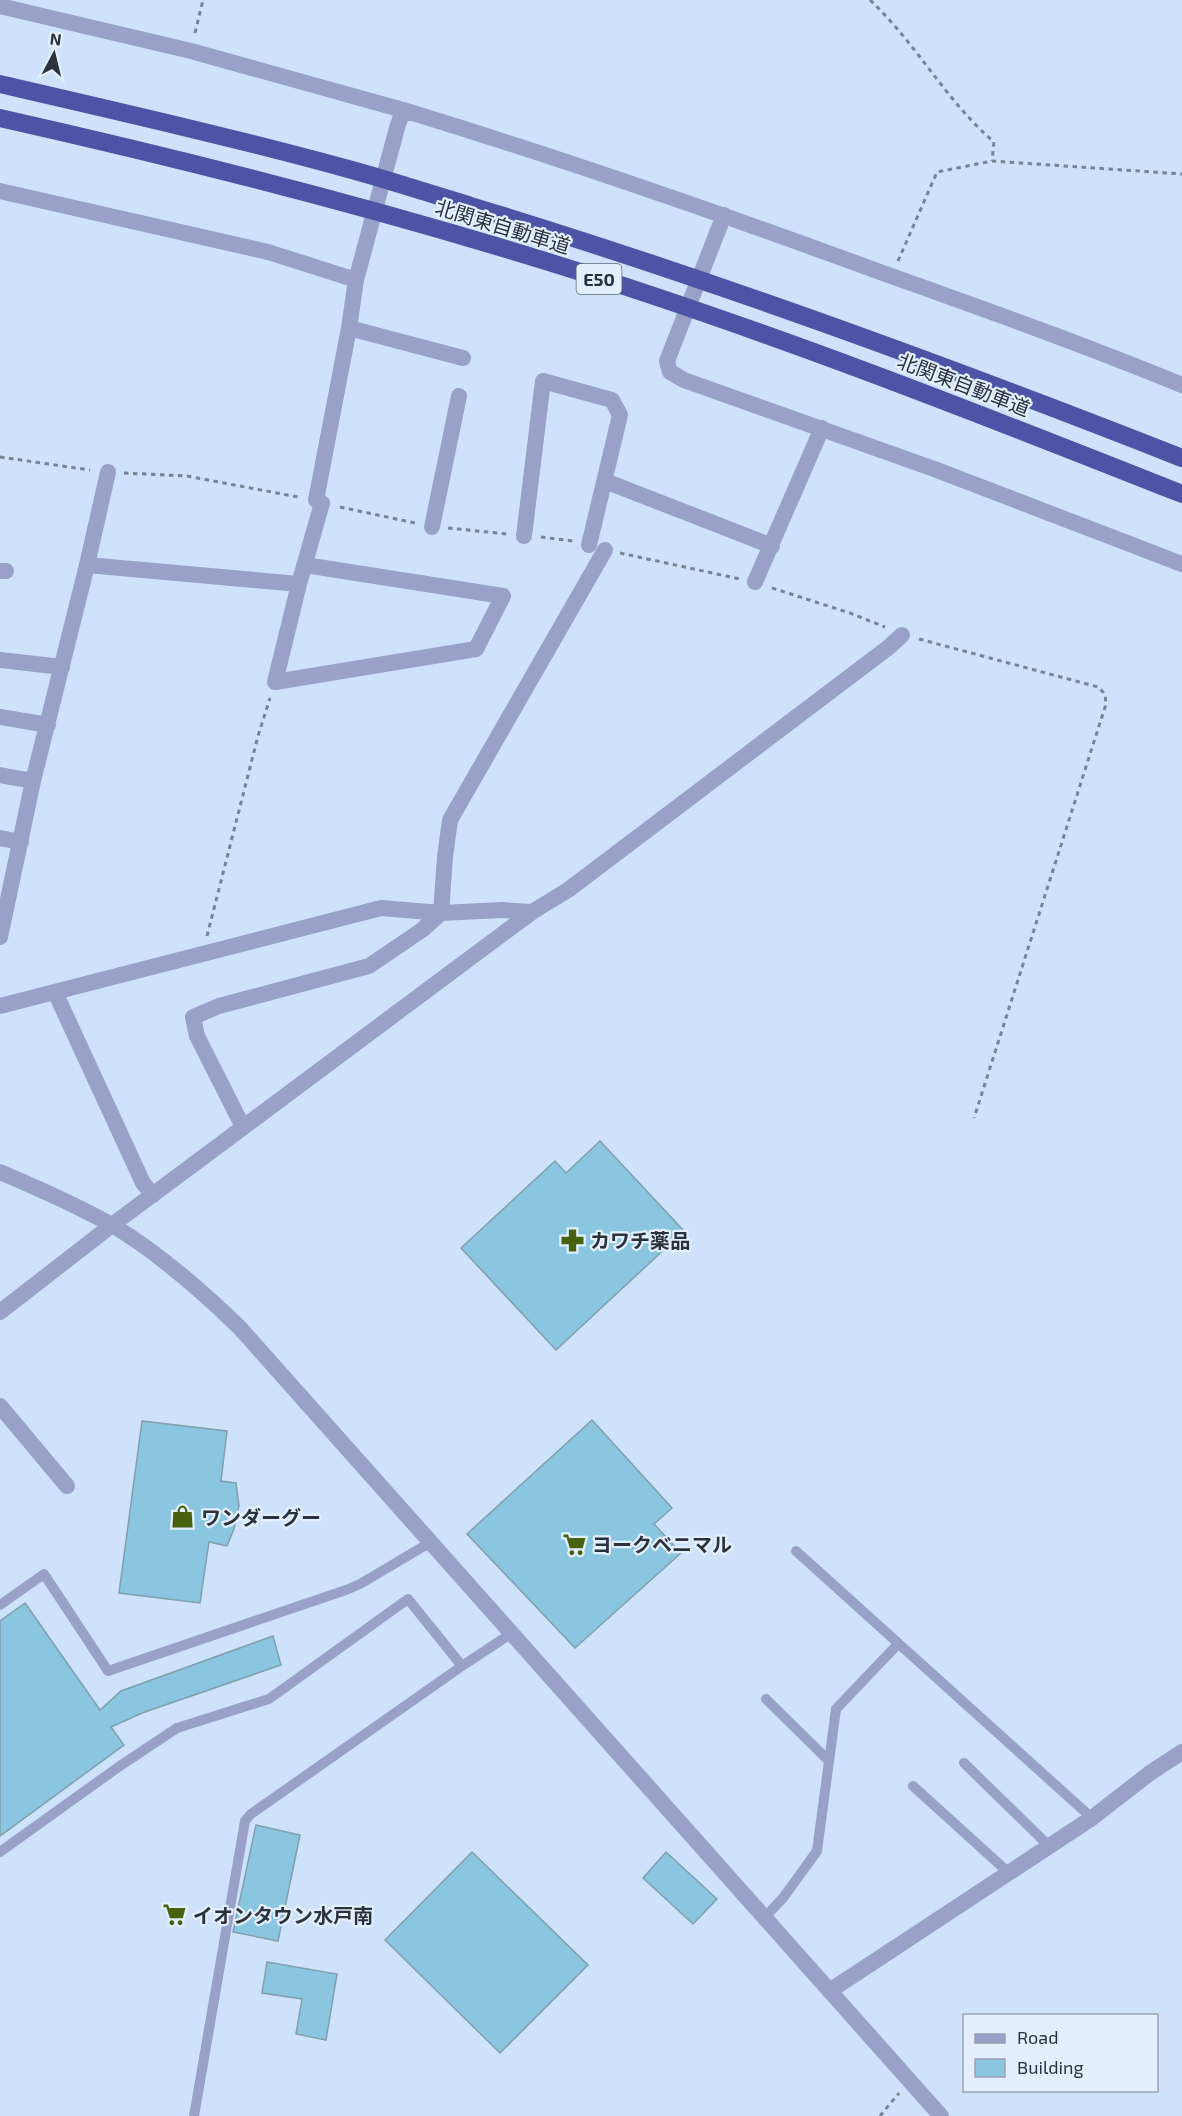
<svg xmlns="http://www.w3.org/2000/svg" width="1182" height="2116" font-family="'Exo 2','Noto Sans JP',sans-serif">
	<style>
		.building { fill: #8ac6df; stroke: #819fad; stroke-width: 1.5 }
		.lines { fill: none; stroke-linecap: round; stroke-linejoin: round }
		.path { stroke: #768494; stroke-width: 3; stroke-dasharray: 4.5 4.5; stroke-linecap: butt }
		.service { stroke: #99a1c9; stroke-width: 10 }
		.minor { stroke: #99a1c9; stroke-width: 16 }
		.tertiary { stroke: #99a1c9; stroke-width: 16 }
		.motorway { stroke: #4d54a6; stroke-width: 18 }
		.labels { text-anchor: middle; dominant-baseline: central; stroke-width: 4.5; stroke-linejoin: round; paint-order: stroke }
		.shield { fill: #e3effe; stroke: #626b76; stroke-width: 1.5 }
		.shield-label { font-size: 18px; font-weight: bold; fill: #2a323b }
		.street-label { font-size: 20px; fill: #2a323b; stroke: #e3effe }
		.poi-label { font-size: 20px; font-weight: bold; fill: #2a323b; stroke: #e3effe; text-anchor: start }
	</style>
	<rect width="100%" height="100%" fill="#cee3fb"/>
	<path class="building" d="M600 1141 684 1231 556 1350 461 1248 555 1161 566 1173Z
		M592 1420 672 1508 654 1524 681 1553 575 1648 467 1534Z
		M142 1421 227 1431 221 1481 236 1483 239 1506 234 1529 227 1546 209 1542 200 1603 119 1593Z
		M25 1603 100 1710 121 1691 273 1636 281 1665 142 1713 111 1727 124 1745 0 1836V1621Z
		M256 1825 300 1835 278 1941 233 1932Z
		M472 1852 588 1965 500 2053 385 1940Z
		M666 1852 717 1899 693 1924 643 1878Z
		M267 1962 337 1974 326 2040 296 2034 302 1999 262 1993Z"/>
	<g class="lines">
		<path class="path" d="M870 0C916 43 946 101 994 142L992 161
			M195 33 203 0
			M898 261 937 172 992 161 1182 174
			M0 457 90 470
			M124 473 187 476 298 497
			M340 507 415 523
			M448 528 507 534
			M541 537 573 541
			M620 553 740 579
			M772 588 850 613 885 627
			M919 639 1098 687 1105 694 1106 704 974 1118
			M207 936 258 736 270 698
			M880 2116 899 2093"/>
		<path class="service" d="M796 1551 1092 1818
			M0 1605 44 1574 108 1671 346 1590 360 1584 431 1542
			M766 1699 829 1761
			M964 1763 1049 1846
			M913 1786 1009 1873
			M0 1852 117 1768 177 1728 269 1699 408 1599 462 1666
			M765 1917 783 1898 817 1851 836 1709 898 1644
			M194 2116 245 1821 251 1814 462 1666 512 1633"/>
		<path class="minor" d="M0 191 268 252 356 280
			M724 215 667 361 670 372 684 380 937 470 1182 564
			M349 328 463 358
			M605 481 772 546
			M316 500 349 328 356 280 397 128 403 110C564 159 722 214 880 272 981 308 1082 344 1182 385
			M432 527 459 396
			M524 536 543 381 612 400 620 415 589 545
			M87 565 299 584 322 503
			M0 571H6
			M755 582 822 428
			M299 584 275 682 476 649 503 596 305 565
			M0 660 62 667
			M0 717 48 725
			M0 775 33 781
			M0 838 21 842
			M0 937 33 781 87 565 108 472
			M55 992 143 1183 153 1195
			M0 1006 381 908 441 913 502 910 532 912
			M243 1127 197 1036 193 1017 219 1006 369 966 422 930 441 913 445 857 450 820 605 550
			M0 1312 112 1225 532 912 568 890 889 647 902 635
			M0 1406 67 1486
			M831 1990 1092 1818 1150 1773 1182 1752"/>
		<path class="tertiary" d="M0 6 191 51 403 110
			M0 1172C38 1188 76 1205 112 1225 159 1253 201 1290 240 1328L941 2116"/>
		<path class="motorway" d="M0 84C117 111 235 138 352 170 392 181 431 194 471 206 712 279 948 366 1182 458
			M0 118C187 160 372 207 555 264 767 330 975 412 1182 494"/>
	</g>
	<defs>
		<symbol id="pharmacy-bare" viewBox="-9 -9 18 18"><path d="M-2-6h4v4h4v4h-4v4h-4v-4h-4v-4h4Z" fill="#47610f" stroke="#e3effe" stroke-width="2.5" paint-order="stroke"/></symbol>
		<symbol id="shop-bare" viewBox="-9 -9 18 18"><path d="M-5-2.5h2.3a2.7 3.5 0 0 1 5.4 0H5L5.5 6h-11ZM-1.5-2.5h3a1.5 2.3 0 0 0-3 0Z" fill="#47610f" stroke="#e3effe" stroke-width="2.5" paint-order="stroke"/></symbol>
		<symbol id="supermarket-bare" viewBox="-9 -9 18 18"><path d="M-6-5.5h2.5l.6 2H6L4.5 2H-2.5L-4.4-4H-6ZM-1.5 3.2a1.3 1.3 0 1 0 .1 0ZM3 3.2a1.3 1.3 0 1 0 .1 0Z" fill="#47610f" stroke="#e3effe" stroke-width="2.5" paint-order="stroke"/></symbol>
	</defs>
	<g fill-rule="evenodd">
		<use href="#pharmacy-bare" x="556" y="1224" width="33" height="33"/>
		<use href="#shop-bare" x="166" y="1500" width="33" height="33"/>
		<use href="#supermarket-bare" x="558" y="1528" width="33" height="33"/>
		<use href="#supermarket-bare" x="158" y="1898" width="33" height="33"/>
	</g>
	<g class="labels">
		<rect class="shield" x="576.5" y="264" width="45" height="30" rx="4.5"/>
		<g class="shield-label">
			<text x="599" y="279">E50</text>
		</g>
		<g class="street-label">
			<text transform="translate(503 226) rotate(17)">北関東自動車道</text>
			<text transform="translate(964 384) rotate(21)">北関東自動車道</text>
		</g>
		<g class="poi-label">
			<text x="590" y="1240">カワチ薬品</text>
			<text x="201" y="1517">ワンダーグー</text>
			<text x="592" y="1544">ヨークベニマル</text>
			<text x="193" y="1915">イオンタウン水戸南</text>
		</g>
	</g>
	<rect x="963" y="2014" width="195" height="78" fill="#e3effe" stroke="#99a3b0" stroke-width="1.5"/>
	<rect x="975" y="2034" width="30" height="9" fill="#99a1c9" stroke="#99a3b0" stroke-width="1.5"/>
	<text x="1017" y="2044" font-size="18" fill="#2a323b">Road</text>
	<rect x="975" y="2059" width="30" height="18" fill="#8ac6df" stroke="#99a3b0" stroke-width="1.5"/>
	<text x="1017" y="2074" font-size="18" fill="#2a323b">Building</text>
	<g transform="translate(54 54) rotate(7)" stroke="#e3effe" stroke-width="4.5" paint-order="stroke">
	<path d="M0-4.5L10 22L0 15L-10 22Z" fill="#2a323b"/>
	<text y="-9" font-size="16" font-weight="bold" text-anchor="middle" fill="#2a323b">N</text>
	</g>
</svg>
